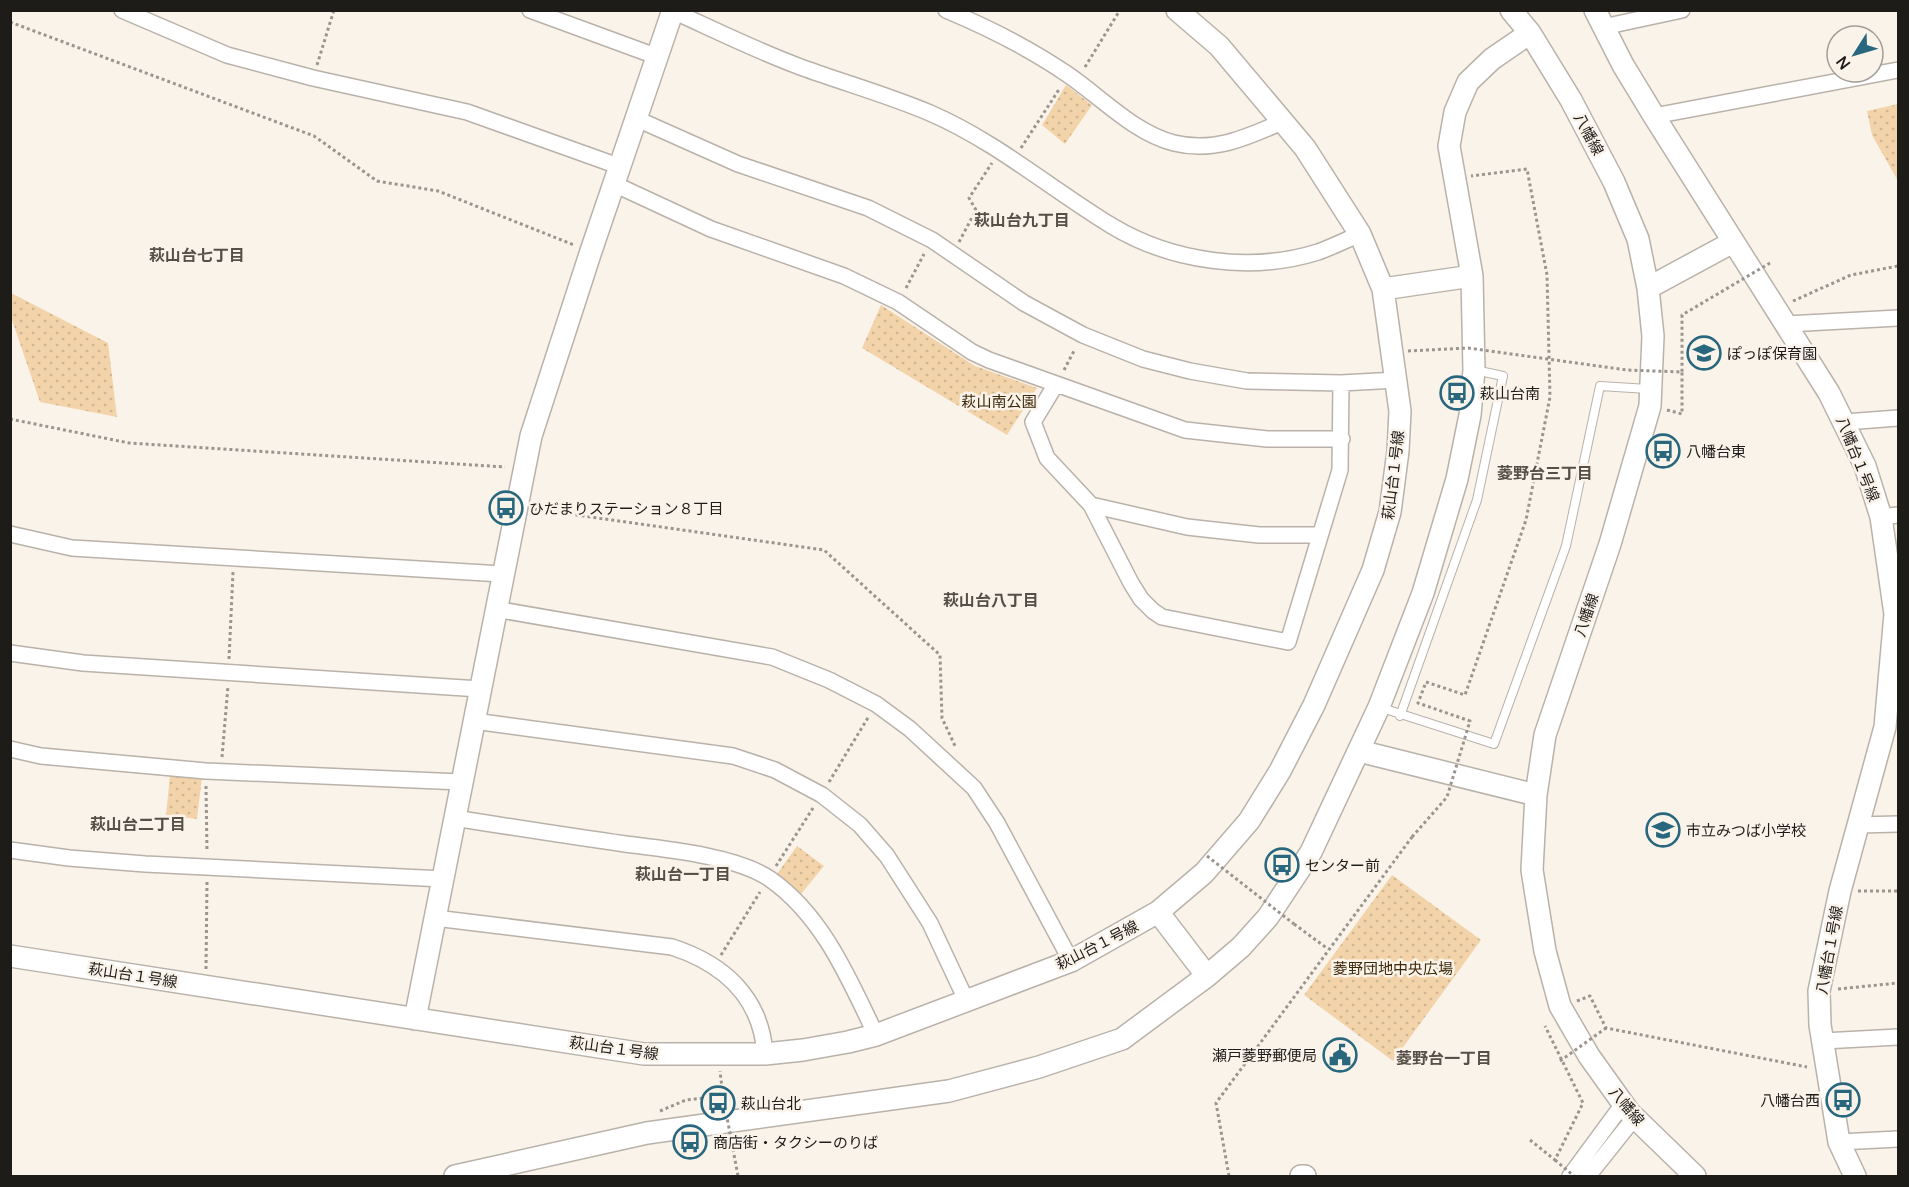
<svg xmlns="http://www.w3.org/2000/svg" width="1909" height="1187" font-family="Manrope,'Noto Sans JP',sans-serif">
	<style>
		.park { fill: url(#park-dots) }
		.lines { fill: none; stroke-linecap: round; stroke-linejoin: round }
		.lane-casing { stroke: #b9b2aa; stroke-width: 10 }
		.street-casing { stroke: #b9b2aa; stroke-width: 18 }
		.secondary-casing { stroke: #b9b2aa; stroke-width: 24 }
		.path { stroke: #9a958e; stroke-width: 3; stroke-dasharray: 3 3; stroke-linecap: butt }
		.lane { stroke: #fff; stroke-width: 8 }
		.street { stroke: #fff; stroke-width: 15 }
		.secondary { stroke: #fff; stroke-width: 21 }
		.path-bridge { stroke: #9a958e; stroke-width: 3; stroke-dasharray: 3 3; stroke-linecap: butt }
		.labels { text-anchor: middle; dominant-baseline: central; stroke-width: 5; stroke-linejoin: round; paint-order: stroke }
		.street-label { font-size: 15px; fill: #1e1c19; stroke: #faf3ea }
		.poi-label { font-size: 15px; fill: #1e1c19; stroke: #faf3ea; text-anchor: start }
		.park-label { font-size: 15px; fill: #3c280a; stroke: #faf3ea }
		.neighbourhood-label { font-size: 16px; font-weight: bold; fill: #554f48; stroke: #faf3ea }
	</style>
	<defs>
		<pattern id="park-dots" width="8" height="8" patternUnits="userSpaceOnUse" patternTransform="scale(1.5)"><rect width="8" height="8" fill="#f3d3a9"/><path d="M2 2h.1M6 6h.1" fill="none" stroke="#d0b591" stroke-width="1.8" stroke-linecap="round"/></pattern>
	</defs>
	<rect width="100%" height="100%" fill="#faf3ea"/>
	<path class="park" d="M1066 85 1092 105 1065 144 1042 125Z
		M1898 104V181L1872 135 1867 111Z
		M11 293 108 343 117 417 40 402 11 317Z
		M881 305 975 366 1037 388 1007 435 862 348Z
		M170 775 202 777 197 819 166 815Z
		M797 846 824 866 801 894 777 874Z
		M1392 875 1481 940 1393 1061 1304 995Z"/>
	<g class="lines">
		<defs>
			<path id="lane" d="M1379 707 1494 744 1566 546 1600 386 1648 389
				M1400 716 1477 500 1503 376 1475 370"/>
			<path id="street" d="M122 10 227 55 313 78 467 112 621 167
				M530 10 658 57
				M946 10C989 28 1029 48 1067 74 1101 97 1134 133 1174 143 1214 153 1248 137 1284 121
				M673 11C717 31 761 53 806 69 848 84 890 96 930 113 997 142 1051 189 1112 226 1172 262 1251 273 1318 252 1332 247 1346 240 1360 234
				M1603 27 1682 10
				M1654 116 1898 70
				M637 119 738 164 868 208 932 240 1024 303 1083 335 1143 359 1190 371 1247 381 1341 383 1397 380
				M614 184 711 229 844 276 898 302 972 352 989 360 1185 430 1267 439H1342
				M1787 324 1898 318
				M1056 384 1033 422 1047 458 1091 505 1131 583 1141 599 1153 611 1162 617 1288 642 1340 470 1341 383
				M1845 422 1898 418
				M1091 505 1187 527 1259 535H1319
				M1881 517 1898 515
				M10 534 72 548 502 574
				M495 609 772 657 829 680 876 704 910 729 974 788 997 823 1071 961
				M10 653 83 663 480 689
				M474 721 733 756 775 770 822 795 860 825 887 856 930 923 967 1002
				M10 749 41 756 206 771 461 782
				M454 818C511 827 568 836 625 844 665 849 737 856 770 879 823 916 849 979 876 1035
				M1858 825 1898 824
				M10 850 69 858 145 864 443 879
				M435 918 672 947C724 964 761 997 765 1054
				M1823 1041 1898 1037
				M1839 1142 1898 1139
				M1570 1176 1623 1104
				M1588 1176 1635 1117"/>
			<path id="secondary" d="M1511 10 1530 33 1571 100 1614 182 1638 239 1648 288 1653 336 1650 406 1610 544 1545 735 1536 795 1532 870 1545 951 1560 1006 1589 1056 1629 1112 1695 1176
				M1595 10 1623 65 1654 116 1829 393 1865 466 1881 517 1895 614 1885 727 1840 891 1819 991 1820 1025 1839 1142 1855 1176
				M1648 288 1733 242
				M1383 289 1472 276
				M1359 751 1536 795
				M1158 912 1207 976
				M10 956 644 1054H765L803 1050 848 1042 876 1035 1071 961 1158 912 1204 873 1249 821 1280 771 1314 705 1373 570 1390 512 1398 451 1400 411 1383 289 1360 234 1305 148 1219 46 1177 10
				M415 1019 531 436 591 251 673 10
				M455 1176 647 1133 949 1091 1039 1067 1122 1039 1207 976 1241 947 1268 917 1311 852 1379 707 1423 593 1457 479 1470 415 1474 370 1472 276 1449 146 1455 112 1468 82 1492 59 1530 33
				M1301 1176H1305"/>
		</defs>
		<use href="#lane" class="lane-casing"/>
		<use href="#street" class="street-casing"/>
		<use href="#secondary" class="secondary-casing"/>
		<path class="path" d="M10 22 314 136 377 181 438 191 574 245
			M317 65 334 10
			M1085 67 1120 10
			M1021 148 1060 88
			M959 242 976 210 969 198 992 163
			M906 288 924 254
			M1793 301 1851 275 1898 266
			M1064 370 1075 349
			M1667 410 1682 414V372
			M10 419 129 443 505 467
			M534 509 824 550 940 655 942 718 956 748
			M229 659 233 572
			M1426 682 1465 695 1526 520 1550 397 1547 275 1527 169 1471 176
			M222 757 228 686
			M829 782 869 716
			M206 786 207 852
			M776 866 813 808
			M1858 891H1898
			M1294 924 1328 949
			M721 955 760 892
			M206 969 207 882
			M1838 989 1898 983
			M1577 1001 1590 996 1606 1028 1807 1067
			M660 1111 686 1100 723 1096 720 1071
			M1530 1140 1555 1160 1583 1103 1545 1026
			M1229 1176 1216 1103 1412 837"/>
		<use href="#lane" class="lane"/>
		<use href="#street" class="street"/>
		<use href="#secondary" class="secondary"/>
		<path class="path-bridge" d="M1408 351 1468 348 1627 370 1682 372V315L1770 263
			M1412 837 1447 797 1470 721 1418 703 1426 682
			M1207 856 1294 924
			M1560 1061 1606 1028
			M723 1096 738 1176
			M1555 1160 1574 1176"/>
	</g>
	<defs>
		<symbol id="school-ring" viewBox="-11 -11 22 22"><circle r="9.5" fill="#faf3ea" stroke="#28677d" stroke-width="1.5"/><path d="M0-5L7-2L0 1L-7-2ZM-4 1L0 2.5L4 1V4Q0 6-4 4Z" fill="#28677d"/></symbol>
		<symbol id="bus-ring" viewBox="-11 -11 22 22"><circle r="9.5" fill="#faf3ea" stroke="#28677d" stroke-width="1.5"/><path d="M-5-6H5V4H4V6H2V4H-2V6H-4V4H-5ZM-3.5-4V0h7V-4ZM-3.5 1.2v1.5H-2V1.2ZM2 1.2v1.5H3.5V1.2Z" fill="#28677d"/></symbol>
		<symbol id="civic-ring" viewBox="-11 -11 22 22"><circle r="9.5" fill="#faf3ea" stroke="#28677d" stroke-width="1.5"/><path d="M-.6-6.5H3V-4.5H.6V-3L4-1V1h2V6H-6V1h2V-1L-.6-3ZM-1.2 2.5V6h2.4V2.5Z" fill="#28677d"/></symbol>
	</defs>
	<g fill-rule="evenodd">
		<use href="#school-ring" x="1685" y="334" width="38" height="38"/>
		<use href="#bus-ring" x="1438" y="374" width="38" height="38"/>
		<use href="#bus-ring" x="1644" y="432" width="38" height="38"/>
		<use href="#bus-ring" x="487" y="489" width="38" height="38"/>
		<use href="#school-ring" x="1644" y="811" width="38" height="38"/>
		<use href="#bus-ring" x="1263" y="846" width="38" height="38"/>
		<use href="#civic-ring" x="1321" y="1036" width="38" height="38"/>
		<use href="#bus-ring" x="1824" y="1081" width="38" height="38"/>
		<use href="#bus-ring" x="699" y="1084" width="38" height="38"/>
		<use href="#bus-ring" x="671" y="1123" width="38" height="38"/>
	</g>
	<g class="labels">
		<g class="street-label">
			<text transform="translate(1589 134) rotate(62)">八幡線</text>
			<text transform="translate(1858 459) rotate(68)">八幡台１号線</text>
			<text transform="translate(1393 475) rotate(-83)">萩山台１号線</text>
			<text transform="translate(1586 615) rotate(-71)">八幡線</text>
			<text transform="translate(1097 945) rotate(-27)">萩山台１号線</text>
			<text transform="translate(1829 950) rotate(-80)">八幡台１号線</text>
			<text transform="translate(133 975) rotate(9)">萩山台１号線</text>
			<text transform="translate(614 1048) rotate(8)">萩山台１号線</text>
			<text transform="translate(1627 1106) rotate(50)">八幡線</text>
		</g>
		<g class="poi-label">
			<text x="1727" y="353">ぽっぽ保育園</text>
			<text x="1480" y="393">萩山台南</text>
			<text x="1686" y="451">八幡台東</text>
			<text x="529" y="508">ひだまりステーション８丁目</text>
			<text x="1686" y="830">市立みつば小学校</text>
			<text x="1305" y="865">センター前</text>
			<text x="1317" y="1055" text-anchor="end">瀬戸菱野郵便局</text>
			<text x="1820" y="1100" text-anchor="end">八幡台西</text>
			<text x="741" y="1103">萩山台北</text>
			<text x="713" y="1142">商店街・タクシーのりば</text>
		</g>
		<g class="park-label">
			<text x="999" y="401">萩山南公園</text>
			<text x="1393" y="968">菱野団地中央広場</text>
		</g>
		<g class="neighbourhood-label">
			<text x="1022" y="220">萩山台九丁目</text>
			<text x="197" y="255">萩山台七丁目</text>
			<text x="1545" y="473">菱野台三丁目</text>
			<text x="991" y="600">萩山台八丁目</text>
			<text x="138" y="824">萩山台二丁目</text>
			<text x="683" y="874">萩山台一丁目</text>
			<text x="1444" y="1058">菱野台一丁目</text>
		</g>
	</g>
	<rect width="1909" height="1187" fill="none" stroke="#1e1c19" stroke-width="24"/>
	<g transform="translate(1855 54) rotate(233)"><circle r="28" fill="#faf3ea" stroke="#a29d96" stroke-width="1.5"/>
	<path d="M0-4.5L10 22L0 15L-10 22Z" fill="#28677d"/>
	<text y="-9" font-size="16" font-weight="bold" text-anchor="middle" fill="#1e1c19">N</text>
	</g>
</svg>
